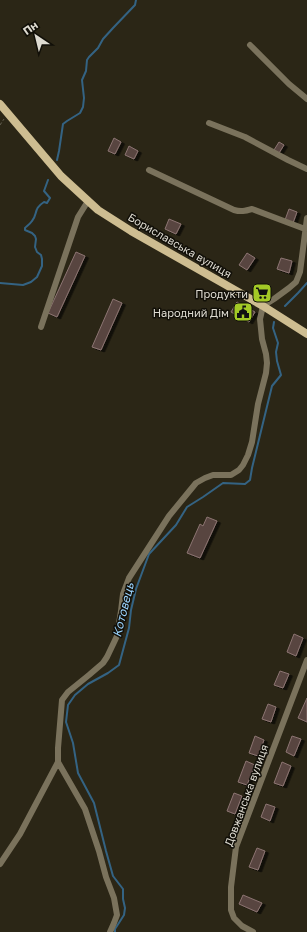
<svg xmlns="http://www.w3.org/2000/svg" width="307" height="932" font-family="'Golos Text',sans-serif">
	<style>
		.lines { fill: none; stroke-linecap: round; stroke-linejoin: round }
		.stream { stroke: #346383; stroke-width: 2 }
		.building { fill: #594441; stroke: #8c7572; filter: url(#shadow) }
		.path { stroke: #656153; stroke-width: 1; stroke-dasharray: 3 2; stroke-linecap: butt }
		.minor { stroke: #7a725c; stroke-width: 6 }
		.major { stroke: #cebd91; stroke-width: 8 }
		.labels { text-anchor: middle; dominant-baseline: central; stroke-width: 3; stroke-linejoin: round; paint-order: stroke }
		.street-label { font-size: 11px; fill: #dedbd1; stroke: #110f08 }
		.poi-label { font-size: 11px; fill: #dedbd1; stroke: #110f08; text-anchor: end }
		.water-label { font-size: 12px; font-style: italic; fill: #9bd4fe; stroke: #110f08 }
	</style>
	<defs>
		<filter id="shadow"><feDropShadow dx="3.5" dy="2" stdDeviation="0" flood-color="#0009"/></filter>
	</defs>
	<rect width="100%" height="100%" fill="#2b2616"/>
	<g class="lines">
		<path class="stream" d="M57 160 59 151 63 124 67 121 80 113 83 107 84 98 82 80 86 71 87 60 89 57 98 48 103 39 113 28 135 5 136 0
			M0 283 23 285 31 282 37 277 42 266V259L41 255 37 252 35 247 36 239 35 236 32 233 25 230V228C27 226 30 224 32 221 38 214 33 209 44 202L47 203 50 198 44 191 48 180
			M285 306 298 293 307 283
			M115 932V929L124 915 125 908 123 899V889L113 876 106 851 94 803 78 773 73 743 66 722 68 705 75 695 88 684 108 673 119 665 129 628 131 610 136 589 149 554 176 525 187 507 203 497 223 483 245 484 250 480 252 468 272 386 281 375 277 361 276 352 278 343 273 328 274 322"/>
	</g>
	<path class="building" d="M114 138 121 142 115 154 108 151Z
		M279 142 284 145 279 153 274 150Z
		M129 146 138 151 134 159 125 155Z
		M289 209 297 212 293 223 285 220Z
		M169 219 181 224 176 234 165 229Z
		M76 252 85 256 57 317 48 313Z
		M247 253 255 258 247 270 239 265Z
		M281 258 292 261 289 273 277 269Z
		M113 299 122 303 101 350 92 347Z
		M237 302 255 312 249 322 231 312Z
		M207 517 217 521 200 558 187 553 200 524 203 526Z
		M294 634 303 638 296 656 287 652Z
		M280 671 289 674 283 688 274 685Z
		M307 698V722L298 718Z
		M268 704 276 707 271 722 262 719Z
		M255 736 264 740 258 756 249 753Z
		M292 736 301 739 294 756 286 752Z
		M246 761 255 765 247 785 238 782Z
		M282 762 291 766 283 786 274 783Z
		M234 793 242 796 235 814 227 811Z
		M266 804 275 807 270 821 261 817Z
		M257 848 265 851 258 870 249 867Z
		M243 895 262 903 257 912 239 904Z"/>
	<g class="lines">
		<path class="path" d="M0 125 4 119"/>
		<path class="minor" d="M250 45 289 84 307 99
			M209 123 245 137 288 160 307 169
			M149 170 234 210C241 212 245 211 252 209L305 229
			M41 327 78 217 88 201
			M0 864 20 834 58 762
			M110 932 114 923 117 915 114 898 106 877 99 851 85 809 58 762V748L62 700 68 692 89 675 103 663 107 657 117 636 121 611 123 594 129 578 169 516 196 483 205 478 213 475H231L239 470 243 465 248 455 252 442 258 404 266 373 267 363 266 354 262 339 260 319 263 306 274 299 289 288 296 282 300 272 307 218
			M253 932 242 926 234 918 231 910V887L236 847 307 660"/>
		<path class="major" d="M0 104 61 176 98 210 131 231 263 306 307 334"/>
	</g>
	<defs>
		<symbol id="supermarket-square" viewBox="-11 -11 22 22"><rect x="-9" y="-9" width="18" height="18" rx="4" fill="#a3c926" stroke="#110f08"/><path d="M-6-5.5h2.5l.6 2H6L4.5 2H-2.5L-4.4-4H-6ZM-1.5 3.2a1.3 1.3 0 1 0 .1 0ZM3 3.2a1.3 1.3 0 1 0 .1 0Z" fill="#111"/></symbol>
		<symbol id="civic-square" viewBox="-11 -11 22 22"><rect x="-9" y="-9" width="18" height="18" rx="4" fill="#a3c926" stroke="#110f08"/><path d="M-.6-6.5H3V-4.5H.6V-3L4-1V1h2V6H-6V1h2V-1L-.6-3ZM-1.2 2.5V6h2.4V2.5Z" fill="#111"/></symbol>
	</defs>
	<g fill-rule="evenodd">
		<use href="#supermarket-square" x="251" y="282" width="22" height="22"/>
		<use href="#civic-square" x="232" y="301" width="22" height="22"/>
	</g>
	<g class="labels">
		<g class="street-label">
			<text transform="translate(180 245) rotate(30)">Бориславська вулиця</text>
			<text transform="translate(246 795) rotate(-70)">Довжанська вулиця</text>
		</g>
		<g class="poi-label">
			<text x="248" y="293">Продукти</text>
			<text x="229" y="312">Народний Дім</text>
		</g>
		<g class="water-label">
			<text transform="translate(123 610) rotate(-76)">Котовець</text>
		</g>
	</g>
	<g transform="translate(36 36) rotate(325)" stroke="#110f08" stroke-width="3" paint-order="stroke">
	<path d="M0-3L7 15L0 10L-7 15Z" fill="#dedbd1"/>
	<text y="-6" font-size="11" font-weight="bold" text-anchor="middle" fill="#dedbd1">Пн</text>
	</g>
</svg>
